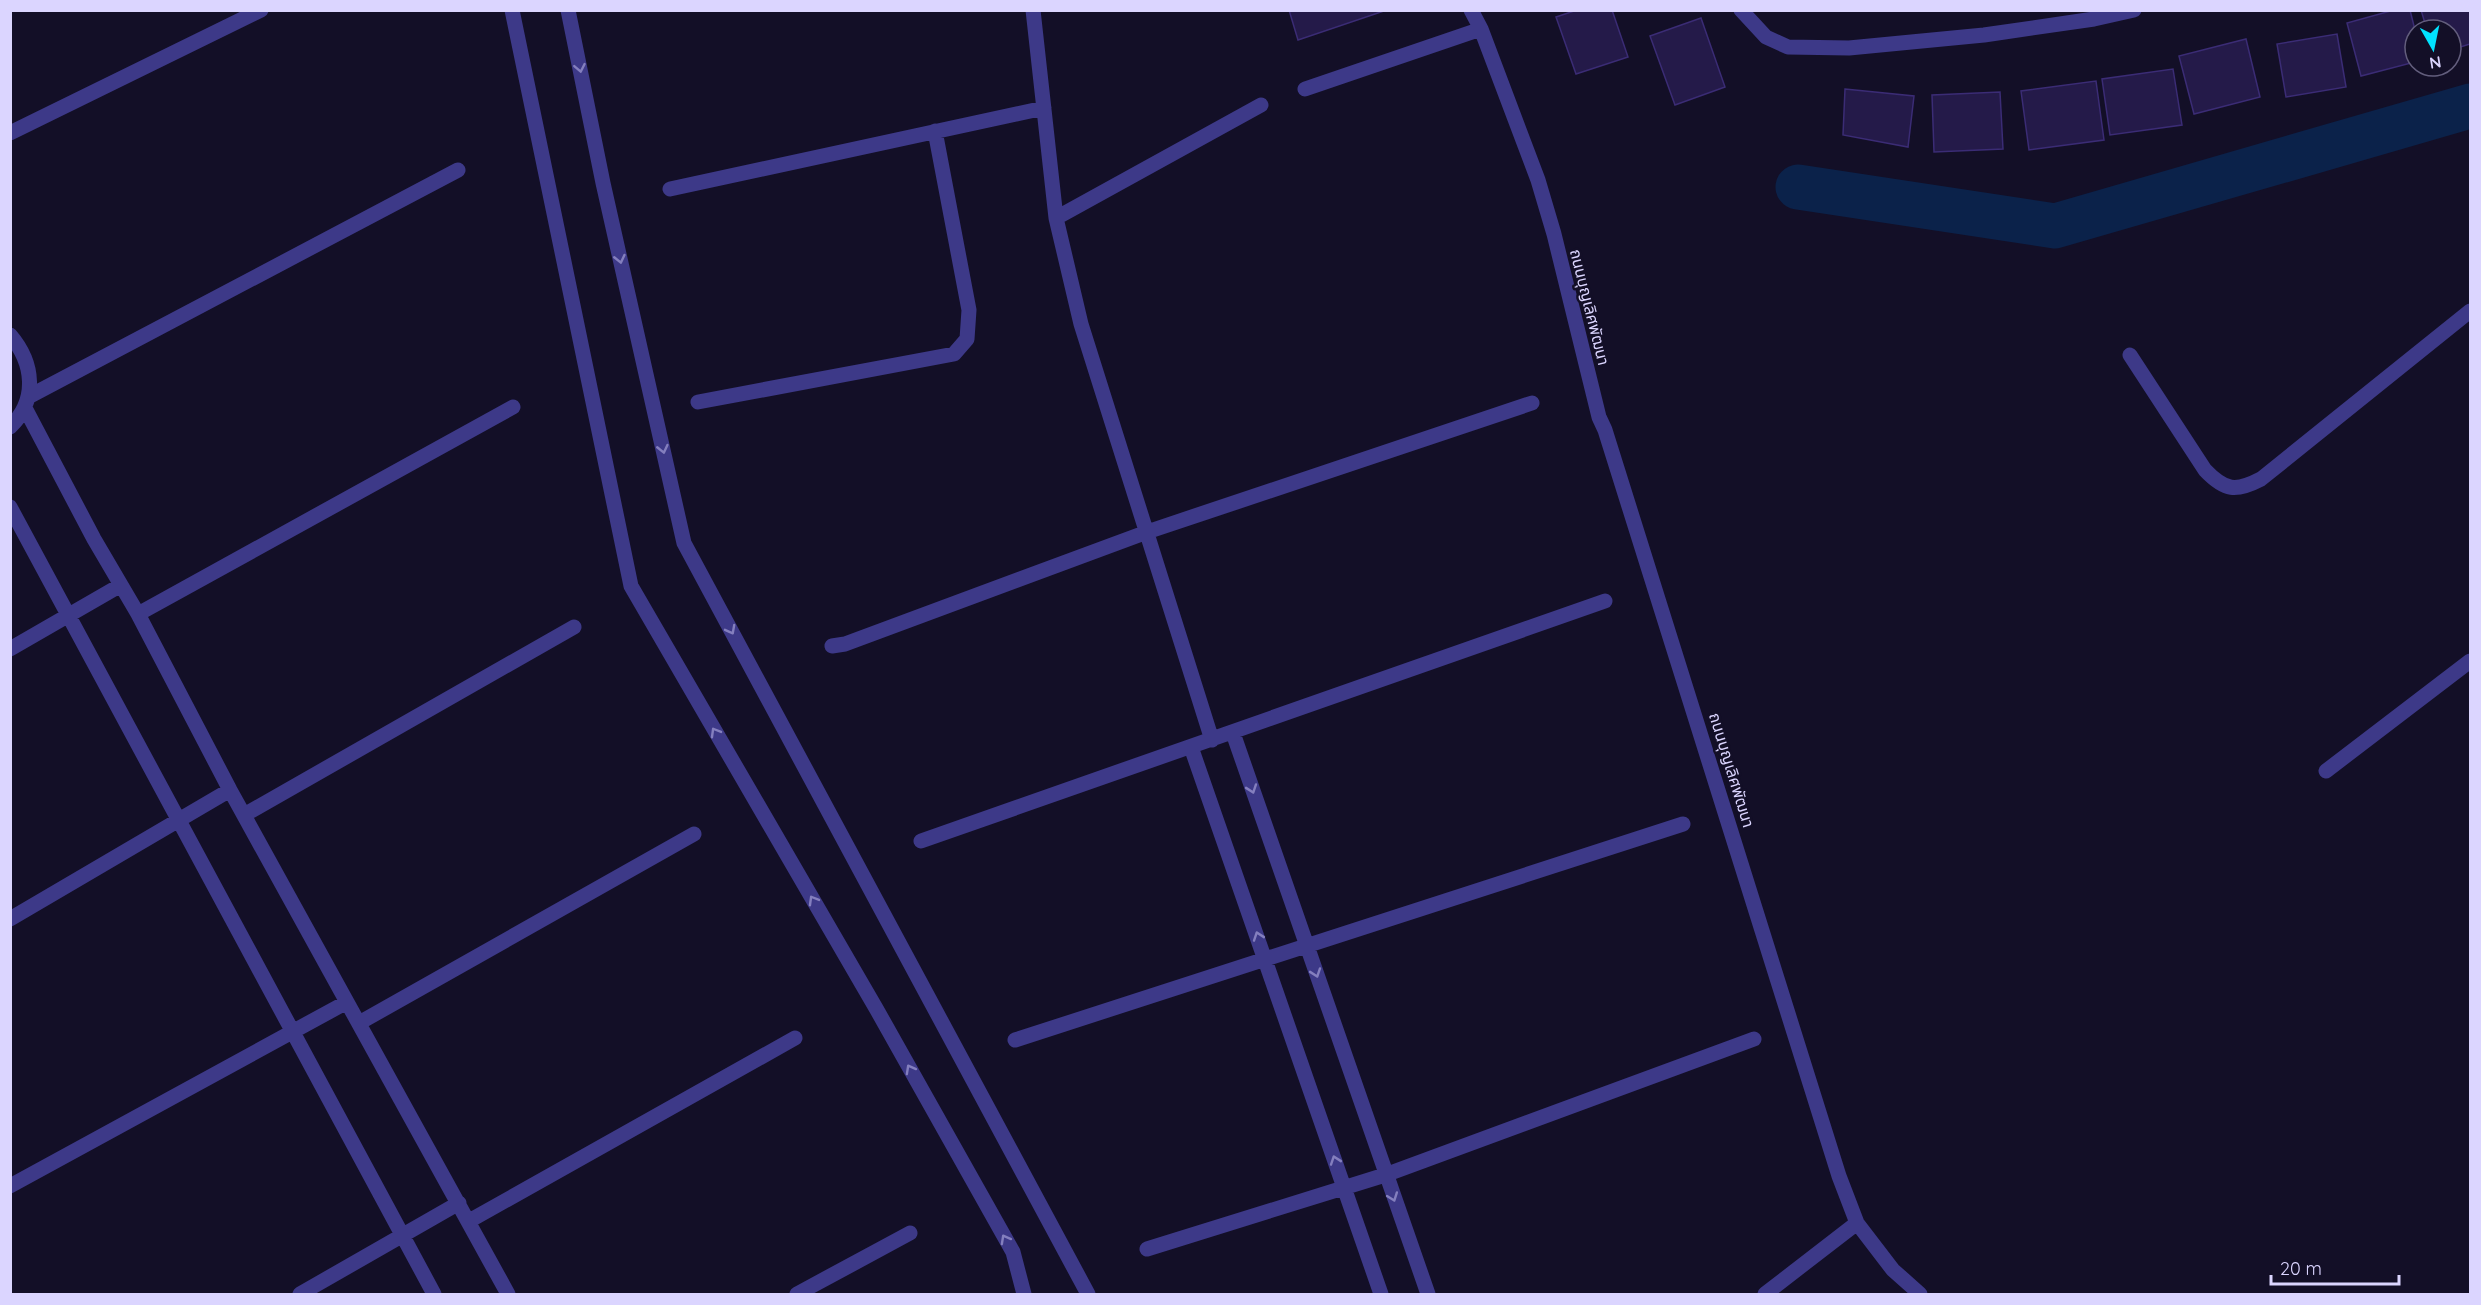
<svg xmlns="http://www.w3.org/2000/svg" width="2481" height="1305" font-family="Quicksand,'Noto Sans Thai',sans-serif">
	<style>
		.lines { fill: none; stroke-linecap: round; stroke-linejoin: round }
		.canal { stroke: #0b224a; stroke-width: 45 }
		.building { fill: #241a49; stroke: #3b2c75; stroke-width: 1.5 }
		.minor { stroke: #3d3988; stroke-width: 15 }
		.oneway { stroke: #847fbe }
		.labels { text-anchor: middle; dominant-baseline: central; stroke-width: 5; stroke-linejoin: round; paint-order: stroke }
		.street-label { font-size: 16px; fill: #dbd5ff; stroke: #130f27 }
	</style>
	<rect width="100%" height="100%" fill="#130f27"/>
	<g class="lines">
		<path class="canal" d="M1798 187 2055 226 2470 106"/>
	</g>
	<path class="building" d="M1289 10H1384V11L1298 40Z
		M1577 10H1612L1628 57 1576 74 1556 17Z
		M2394 10H2410L2415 30V62L2361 76 2347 23Z
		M2421 10H2470V44L2451 50V30H2427Z
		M1701 18 1725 87 1675 105 1650 36Z
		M2337 34 2346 87 2286 97 2277 44Z
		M2246 39 2260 97 2194 114 2179 56Z
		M2173 69 2182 125 2110 135 2102 79Z
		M2096 81 2104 140 2029 150 2021 91Z
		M1845 89 1914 96 1908 147 1843 135Z
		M2000 92 2003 149 1934 152 1932 95Z"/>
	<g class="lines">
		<path class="minor" d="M512 10 631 586 877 1010 1013 1252 1024 1294
			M568 10 603 183 684 543 1088 1294
			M1033 10 1056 218 1081 324 1212 740
			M1471 10 1481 29 1538 180 1554 234 1599 417 1605 430 1839 1176 1857 1223 1893 1270 1920 1294
			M1741 10 1766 37 1788 47 1849 48 1984 35 2094 19 2134 10
			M1305 89 1481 29
			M10 133 261 10
			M670 189 1044 108
			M1056 218 1261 105
			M10 335C34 363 38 400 10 427
			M2130 355 2205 470C2225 491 2236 492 2261 479L2470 311
			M28 397 458 170
			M698 402 954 354 967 339 969 310 935 131
			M25 408 94 539 138 614 230 790 508 1294
			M10 507 434 1294
			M138 614 513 407
			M832 646 845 644 1147 532 1532 403
			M10 649 121 585
			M1233 733 1428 1294
			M1191 747 1381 1294
			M2326 771 2470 661
			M244 815 574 627
			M921 841 1605 601
			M10 919 230 790
			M359 1023 694 834
			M1015 1040 1683 824
			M10 1186 347 1002
			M469 1221 795 1038
			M1147 1249 1385 1175 1754 1039
			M300 1294 459 1203
			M797 1294 910 1233
			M1765 1294 1857 1223"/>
	</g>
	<defs><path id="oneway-chevron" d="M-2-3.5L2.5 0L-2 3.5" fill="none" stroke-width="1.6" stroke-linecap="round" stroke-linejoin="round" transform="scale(1.5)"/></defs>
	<g class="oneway">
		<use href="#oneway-chevron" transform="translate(580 68) rotate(79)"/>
		<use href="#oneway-chevron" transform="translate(620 259) rotate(77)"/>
		<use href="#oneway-chevron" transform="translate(663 449) rotate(77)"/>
		<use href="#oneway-chevron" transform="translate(731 630) rotate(62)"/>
		<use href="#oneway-chevron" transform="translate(715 732) rotate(-120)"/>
		<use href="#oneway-chevron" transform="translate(1252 789) rotate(71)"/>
		<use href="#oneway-chevron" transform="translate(813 900) rotate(-120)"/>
		<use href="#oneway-chevron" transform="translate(1258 936) rotate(-109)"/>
		<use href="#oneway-chevron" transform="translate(1316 973) rotate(71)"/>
		<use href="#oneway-chevron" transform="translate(910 1069) rotate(-119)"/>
		<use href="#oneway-chevron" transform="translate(1335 1160) rotate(-109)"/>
		<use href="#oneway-chevron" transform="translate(1393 1197) rotate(70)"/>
		<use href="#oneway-chevron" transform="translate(1005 1239) rotate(-119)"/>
	</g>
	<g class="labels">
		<g class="street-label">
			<text transform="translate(1590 307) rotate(76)">ถนนบุญเลิศพัฒนา</text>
			<text transform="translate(1732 770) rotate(73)">ถนนบุญเลิศพัฒนา</text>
		</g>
	</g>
	<rect width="2481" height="1305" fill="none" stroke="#dbd5ff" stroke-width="24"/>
	<g transform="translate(2433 48) rotate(171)"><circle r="28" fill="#130f27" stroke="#635e7d" stroke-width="1.5"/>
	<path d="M0-4.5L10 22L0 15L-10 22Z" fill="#01e3ff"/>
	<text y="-9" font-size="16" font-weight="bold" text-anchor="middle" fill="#dbd5ff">N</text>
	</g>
	<path d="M2271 1275v9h128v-9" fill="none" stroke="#dbd5ff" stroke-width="3"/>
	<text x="2280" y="1275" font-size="18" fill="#dbd5ff" stroke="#130f27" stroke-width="4.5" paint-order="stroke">20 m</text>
</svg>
